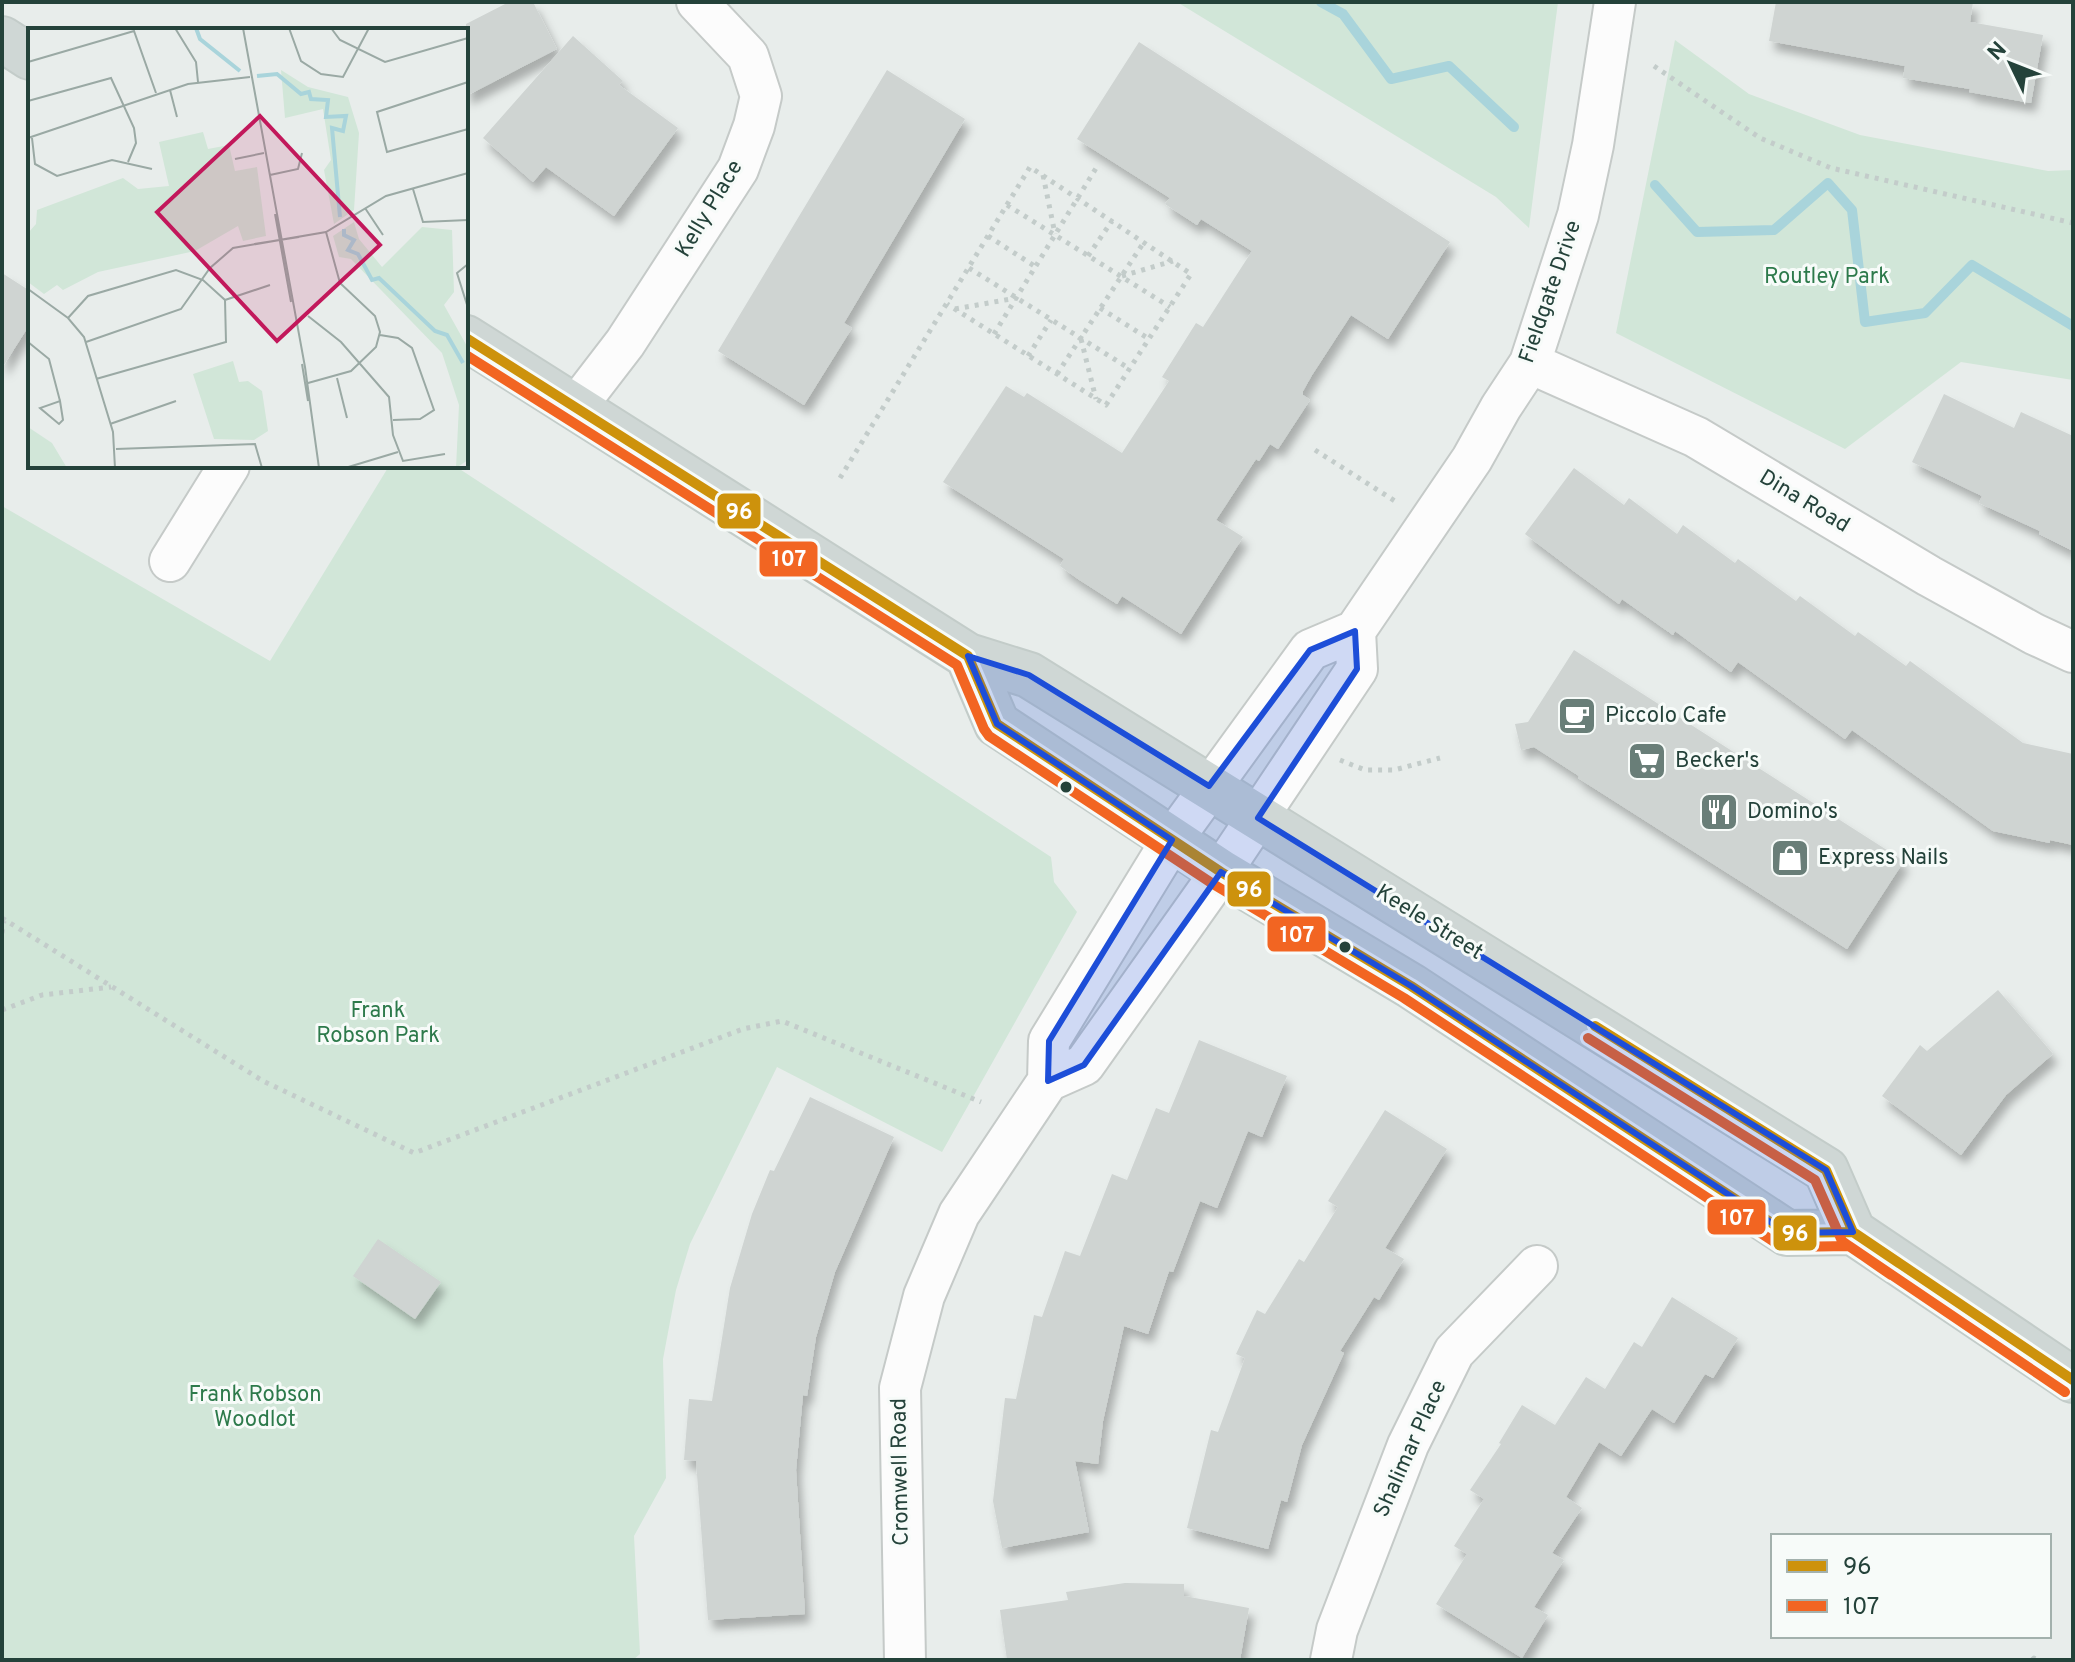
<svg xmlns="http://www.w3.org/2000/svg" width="2075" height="1662" font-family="Overpass,sans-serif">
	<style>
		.green { fill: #d1e6d8 }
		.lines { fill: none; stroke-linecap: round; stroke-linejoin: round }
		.stream { stroke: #a9d4db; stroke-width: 10 }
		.building { fill: #cfd4d2; filter: url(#shadow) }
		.minor-casing { stroke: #c5cac8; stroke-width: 44 }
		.major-casing { stroke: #c3ccc9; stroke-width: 48 }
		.path { stroke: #c3ccca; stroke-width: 5; stroke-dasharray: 4 6; stroke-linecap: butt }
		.minor { stroke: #fcfcfc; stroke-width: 40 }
		.major { stroke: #cfd7d5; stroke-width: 44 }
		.bus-1-casing { stroke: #f7fbf9; stroke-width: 16 }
		.bus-2-casing { stroke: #f7fbf9; stroke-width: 16 }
		.bus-1 { stroke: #cd920c; stroke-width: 10 }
		.bus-2 { stroke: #f26522; stroke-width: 10 }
		.marked { fill: #1d4ed8; fill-opacity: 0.2; stroke: #1d4ed8; stroke-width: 6; stroke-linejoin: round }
		.bus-dot { fill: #24423a; stroke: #f7fbf9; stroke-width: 3 }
		.labels { text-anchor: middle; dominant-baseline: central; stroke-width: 6; stroke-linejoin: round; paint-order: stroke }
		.street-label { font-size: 22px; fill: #24423a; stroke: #f7fbf9 }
		.park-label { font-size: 22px; fill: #2d7a4b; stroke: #f7fbf9 }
		.poi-label { font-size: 22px; fill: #24423a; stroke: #f7fbf9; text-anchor: start }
		.inset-river { fill: none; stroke: #a9d4db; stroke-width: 4 }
		.inset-road { fill: none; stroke: #9aa9a4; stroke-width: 2 }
		.view { fill: #c2185b; fill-opacity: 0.15; stroke: #c2185b; stroke-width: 4 }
		.inset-edge { fill: none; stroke: #24423a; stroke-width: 4 }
		.line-badge { stroke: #f7fbf9; stroke-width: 3 }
		.badge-label { font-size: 22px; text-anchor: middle; font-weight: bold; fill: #fff }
	</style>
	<defs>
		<filter id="shadow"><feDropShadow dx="5" dy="9" stdDeviation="4" flood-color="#0004"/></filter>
	</defs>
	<rect width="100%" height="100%" fill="#e8edeb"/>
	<path class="green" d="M1177 2H1558L1529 228 1496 197Z
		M1675 40 1749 94 1860 135 2048 171 2073 170V380L1961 362 1845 449 1616 333Z
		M389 466H455L1051 857 1054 882 1077 912 942 1152 777 1067 690 1244 676 1290 663 1359 666 1478 634 1536 640 1654 633 1660H2V506L270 661Z"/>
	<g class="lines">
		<path class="stream" d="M1321 2 1343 14 1391 79 1449 66 1514 127
			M1655 185 1697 232 1774 230 1828 183 1852 210 1865 322 1925 313 1972 265 2073 326"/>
	</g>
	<path class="building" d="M509 2H533L557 49 466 96V24Z
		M1776 2H1973L1970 22 2043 35 2031 103 1969 92 1970 89 1903 78 1905 66 1769 41Z
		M573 36 623 81 619 85 678 128 614 216 546 167 533 182 483 138Z
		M1139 42 1450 242 1388 339 1351 315 1312 375 1303 391V395L1310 400 1278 449 1270 444 1259 461 1256 459 1216 520 1243 537 1181 634 1122 596 1117 604 1078 579 1060 566 1064 559 943 482 1006 386 1024 397 1027 393 1122 453 1169 381 1162 377 1196 323 1203 327 1252 251 1201 219 1197 225 1165 204 1170 198 1077 139Z
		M887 70 965 119 844 323 852 328 804 405 718 351Z
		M2 273 30 291V324L2 368Z
		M1944 394 2014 428 2021 412 2073 436V551L2039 534 2040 531 1979 503 1982 496 1912 462Z
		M1574 468 1624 505 1629 498 1677 534 1683 525 1735 563 1738 559 1796 601 1800 596 1855 636 1858 632 1906 666 1910 661 2023 743 2073 754V845L2050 840V843L1993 831 1852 730 1845 739 1738 662 1731 672 1675 631 1673 635 1622 599 1619 604 1575 572 1525 534Z
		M1574 650 1904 861 1847 949 1578 778 1579 776 1534 747 1521 750 1515 724 1528 722Z
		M1998 990 2053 1054 2006 1095 1961 1155 1882 1096 1920 1045 1927 1051Z
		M1199 1040 1287 1076 1262 1137 1248 1131 1217 1208 1200 1201 1173 1272 1169 1271 1148 1334 1124 1326 1103 1421 1098 1464 1075 1461 1089 1532 1002 1548 993 1501 1005 1398 1016 1399 1034 1315 1042 1317 1065 1251 1080 1256 1112 1174 1127 1180 1156 1108 1169 1113Z
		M810 1097 894 1137 835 1272 816 1337 807 1396 803 1395 796 1470 805 1614 708 1620 696 1461 684 1460 689 1399 712 1401 730 1288 752 1214 770 1170 774 1171Z
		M1385 1110 1447 1149 1385 1248 1404 1259 1379 1300 1374 1297 1340 1351 1344 1353 1302 1445 1287 1502 1281 1500 1268 1549 1187 1528 1211 1430 1218 1432 1245 1358 1236 1354 1257 1310 1265 1314 1299 1259 1304 1262 1338 1207 1328 1201Z
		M378 1239 441 1282 415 1319 353 1276Z
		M1672 1297 1738 1338 1713 1378 1705 1374 1674 1423 1652 1409 1621 1456 1599 1442 1566 1497 1582 1508 1552 1553 1564 1560 1534 1607 1548 1615 1522 1658 1436 1604 1467 1554 1454 1546 1484 1499 1470 1490 1501 1444 1499 1443 1522 1405 1555 1425 1586 1377 1605 1389 1634 1342 1642 1347Z
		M1125 1583 1184 1584V1596L1249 1608 1240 1660H1007L1000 1610 1068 1600 1066 1592Z"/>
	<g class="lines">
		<defs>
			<path id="minor" d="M1530 363 1696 437 1929 576 2034 634 2073 652
				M575 408 625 343 738 169 754 126 761 96 748 56 697 2
				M170 561 229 466
				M1048 1081 1084 1065 1221 872 1357 669 1355 631
				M905 1660 900 1388 924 1296 959 1214 1048 1081 1049 1041 1172 840 1310 650 1355 631 1472 459 1501 407 1530 363 1578 215 1593 145 1615 2
				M1331 1660 1337 1630 1408 1445 1454 1352 1537 1266"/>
			<path id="major" d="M2 39 30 57
				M466 338 968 656 1029 675 1826 1170 1853 1232 2073 1380
				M968 656 997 724 1221 872 1411 986 1787 1233 1853 1232"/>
		</defs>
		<use href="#minor" class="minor-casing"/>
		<use href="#major" class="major-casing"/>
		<path class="path" d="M1654 66 1760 138 1831 168 2073 223
			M1043 175 1055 234
			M1007 205 1170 307
			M988 236 1036 267
			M1088 256 1112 221
			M969 268 1130 369
			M1122 276 1173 261
			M1100 308 1149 339
			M955 309 1016 298
			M994 334 1098 165
			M1081 339 1096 399
			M1028 356 1051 320
			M1057 374 1144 242
			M1315 450 1398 503
			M840 478 1030 167 1191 274 1106 405 947 304
			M1340 760 1365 770H1394L1440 758
			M2 918 263 1081 414 1153 743 1029 782 1021 981 1102
			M2 933 4 921
			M2 1010 42 995 111 987
			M2032 1660 2034 1658 2037 1660"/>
		<use href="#minor" class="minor"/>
		<use href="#major" class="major"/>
		<defs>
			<path id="bus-1" d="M466 338 968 656 997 724 1221 872 1411 986 1787 1233 1853 1232 2073 1380
				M1595 1026 1826 1170 1853 1232 1899 1263"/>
			<path id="bus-2" d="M466 355 957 665 984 729 989 736 1213 884 1404 998 1779 1245 1787 1247 1849 1246 2065 1392
				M1588 1038 1815 1180 1842 1241 1891 1275"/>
		</defs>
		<use href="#bus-1" class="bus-1-casing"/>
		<use href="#bus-2" class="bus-2-casing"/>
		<use href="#bus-1" class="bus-1"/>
		<use href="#bus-2" class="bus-2"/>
	</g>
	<path class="marked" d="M1355 631 1357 669 1258 818 1826 1170 1853 1232 1787 1233 1411 986 1221 872 1084 1065 1048 1081 1049 1041 1172 840 997 724 968 656 1029 675 1209 786 1310 650Z"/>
	<defs>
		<symbol id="cafe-square" viewBox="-11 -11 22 22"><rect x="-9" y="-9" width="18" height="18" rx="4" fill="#697e78" stroke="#f7fbf9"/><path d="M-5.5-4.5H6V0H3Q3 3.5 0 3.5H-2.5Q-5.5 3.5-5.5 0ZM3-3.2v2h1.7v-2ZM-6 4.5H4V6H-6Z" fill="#fff"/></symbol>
		<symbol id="supermarket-square" viewBox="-11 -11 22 22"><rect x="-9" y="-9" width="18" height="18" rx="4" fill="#697e78" stroke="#f7fbf9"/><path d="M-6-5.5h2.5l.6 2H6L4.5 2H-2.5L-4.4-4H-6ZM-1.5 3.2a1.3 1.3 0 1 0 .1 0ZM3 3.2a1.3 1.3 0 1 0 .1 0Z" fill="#fff"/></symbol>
		<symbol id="restaurant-square" viewBox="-11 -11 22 22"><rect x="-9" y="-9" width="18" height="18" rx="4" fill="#697e78" stroke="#f7fbf9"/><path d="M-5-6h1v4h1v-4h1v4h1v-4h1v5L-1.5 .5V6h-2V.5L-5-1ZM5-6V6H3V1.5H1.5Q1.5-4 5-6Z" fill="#fff"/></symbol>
		<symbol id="shop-square" viewBox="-11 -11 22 22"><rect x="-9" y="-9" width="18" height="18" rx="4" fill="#697e78" stroke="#f7fbf9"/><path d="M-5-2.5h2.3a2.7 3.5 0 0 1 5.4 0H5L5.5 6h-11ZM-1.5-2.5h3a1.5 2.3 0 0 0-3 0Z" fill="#fff"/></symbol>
	</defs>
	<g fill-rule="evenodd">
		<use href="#cafe-square" x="1555" y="694" width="44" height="44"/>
		<use href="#supermarket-square" x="1625" y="739" width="44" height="44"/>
		<use href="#restaurant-square" x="1697" y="790" width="44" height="44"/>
		<use href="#shop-square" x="1768" y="836" width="44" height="44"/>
	</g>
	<g class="bus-dot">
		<circle cx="1066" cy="787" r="7"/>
		<circle cx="1345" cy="947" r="7"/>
	</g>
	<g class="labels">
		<g class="street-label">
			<text transform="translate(710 209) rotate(-59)">Kelly Place</text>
			<text transform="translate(1551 292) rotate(-71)">Fieldgate Drive</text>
			<text transform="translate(1804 502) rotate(31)">Dina Road</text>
			<text transform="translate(1429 923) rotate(32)">Keele Street</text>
			<text transform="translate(1411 1449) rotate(-66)">Shalimar Place</text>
			<text transform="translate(901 1472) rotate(-91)">Cromwell Road</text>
		</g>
		<g class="park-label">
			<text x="1827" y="277">Routley Park</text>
			<text x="378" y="1011">Frank<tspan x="378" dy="25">Robson Park</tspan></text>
			<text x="255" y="1395">Frank Robson<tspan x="255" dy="25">Woodlot</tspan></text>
		</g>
		<g class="poi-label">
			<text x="1605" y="716">Piccolo Cafe</text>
			<text x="1675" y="761">Becker's</text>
			<text x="1747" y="812">Domino's</text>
			<text x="1818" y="858">Express Nails</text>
		</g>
	</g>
	<g transform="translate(28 28)">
		<rect width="440" height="440" fill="#e8edeb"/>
		<path d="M253 42 280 59 320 69 331 105 326 182 306 196 296 142 303 132 295 81 257 90ZM175 104 180 121 201 117 207 143 229 139 238 208 215 213 210 198 167 223 70 244 35 262 29 257 16 266 0 254V205L8 196 9 182 95 150 110 161 141 158 131 114ZM326 194 331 211 354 239 394 199 424 202 426 264 416 277 440 320V432L428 440 431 377 414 325 323 231 311 229 305 208ZM205 333 211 354 220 353 234 363 240 403 226 412 186 411 165 346ZM0 399 24 415 39 440H0Z" fill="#d1e6d8"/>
		<path class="inset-river" d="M168 0 172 11 212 43M229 48 249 46 273 66 281 64 283 71 300 72 298 89 318 88 315 103 304 100 312 189M316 201V207L326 212 320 222 330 226 344 252 351 250 407 303 419 307 435 335"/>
		<path class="inset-road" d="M147 0 168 34 170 54M215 0 277 339 291 440M261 0 273 33 293 46 315 49 341 0M303 0 312 12 357 34 440 10M0 34 106 3 128 65M440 54 349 84 359 124 440 101M142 62 149 89M0 73 83 50 106 100 108 115 100 134M0 110 160 56 222 49M4 110 7 136 29 148 84 132 124 141M207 131 236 125M242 147 270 141 274 125M385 161 395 194 440 192M337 180 355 207M247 186 263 274M226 216 271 209M440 236 429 245 440 280M0 261 40 290 56 309 85 404 87 440M197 272 242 257M280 288 313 314 361 369 365 407 375 433 417 426M40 290 60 268 148 242 175 252 197 272 198 314 68 351M352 307 370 310 384 320 406 382 392 391 365 392M0 314 21 331 32 373M58 314 153 281 182 240 205 220 298 204 358 168 440 145M274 336 280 373M309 350 319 390M280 355 323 343 348 319 352 304 347 288 312 255 298 204M32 373 35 392 31 396 12 380ZM82 396 148 373M88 421 227 416 234 440M317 440 370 424"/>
		<path class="view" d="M232 88 352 217 249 313 129 184Z"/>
		<rect width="440" height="440" class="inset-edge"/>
	</g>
	<g class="line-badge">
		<rect x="716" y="492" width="46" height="38" rx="8" fill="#cd920c"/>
		<rect x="758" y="540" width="61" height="38" rx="8" fill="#f26522"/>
		<rect x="1226" y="870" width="46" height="38" rx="8" fill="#cd920c"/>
		<rect x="1266" y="915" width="61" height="38" rx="8" fill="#f26522"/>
		<rect x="1706" y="1198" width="61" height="38" rx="8" fill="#f26522"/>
		<rect x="1772" y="1214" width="46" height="38" rx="8" fill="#cd920c"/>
	</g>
	<g class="badge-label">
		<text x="739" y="519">96</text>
		<text x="789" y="566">107</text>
		<text x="1249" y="897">96</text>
		<text x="1297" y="942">107</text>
		<text x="1737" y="1225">107</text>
		<text x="1795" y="1241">96</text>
	</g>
	<rect width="2075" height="1662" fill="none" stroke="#24423a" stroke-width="8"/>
	<rect x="1771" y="1534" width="280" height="104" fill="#f7fbf9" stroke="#a3b1ad" stroke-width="2"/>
	<rect x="1787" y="1560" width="40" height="12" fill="#cd920c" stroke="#a3b1ad" stroke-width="2"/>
	<text x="1843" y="1574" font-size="24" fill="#24423a">96</text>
	<rect x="1787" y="1600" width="40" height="12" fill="#f26522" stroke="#a3b1ad" stroke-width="2"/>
	<text x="1843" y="1614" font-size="24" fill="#24423a">107</text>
	<g transform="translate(2011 64) rotate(313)" stroke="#f7fbf9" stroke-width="6" paint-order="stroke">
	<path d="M0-6L14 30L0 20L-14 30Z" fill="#24423a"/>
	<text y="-12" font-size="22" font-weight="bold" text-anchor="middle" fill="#24423a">N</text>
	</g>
</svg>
